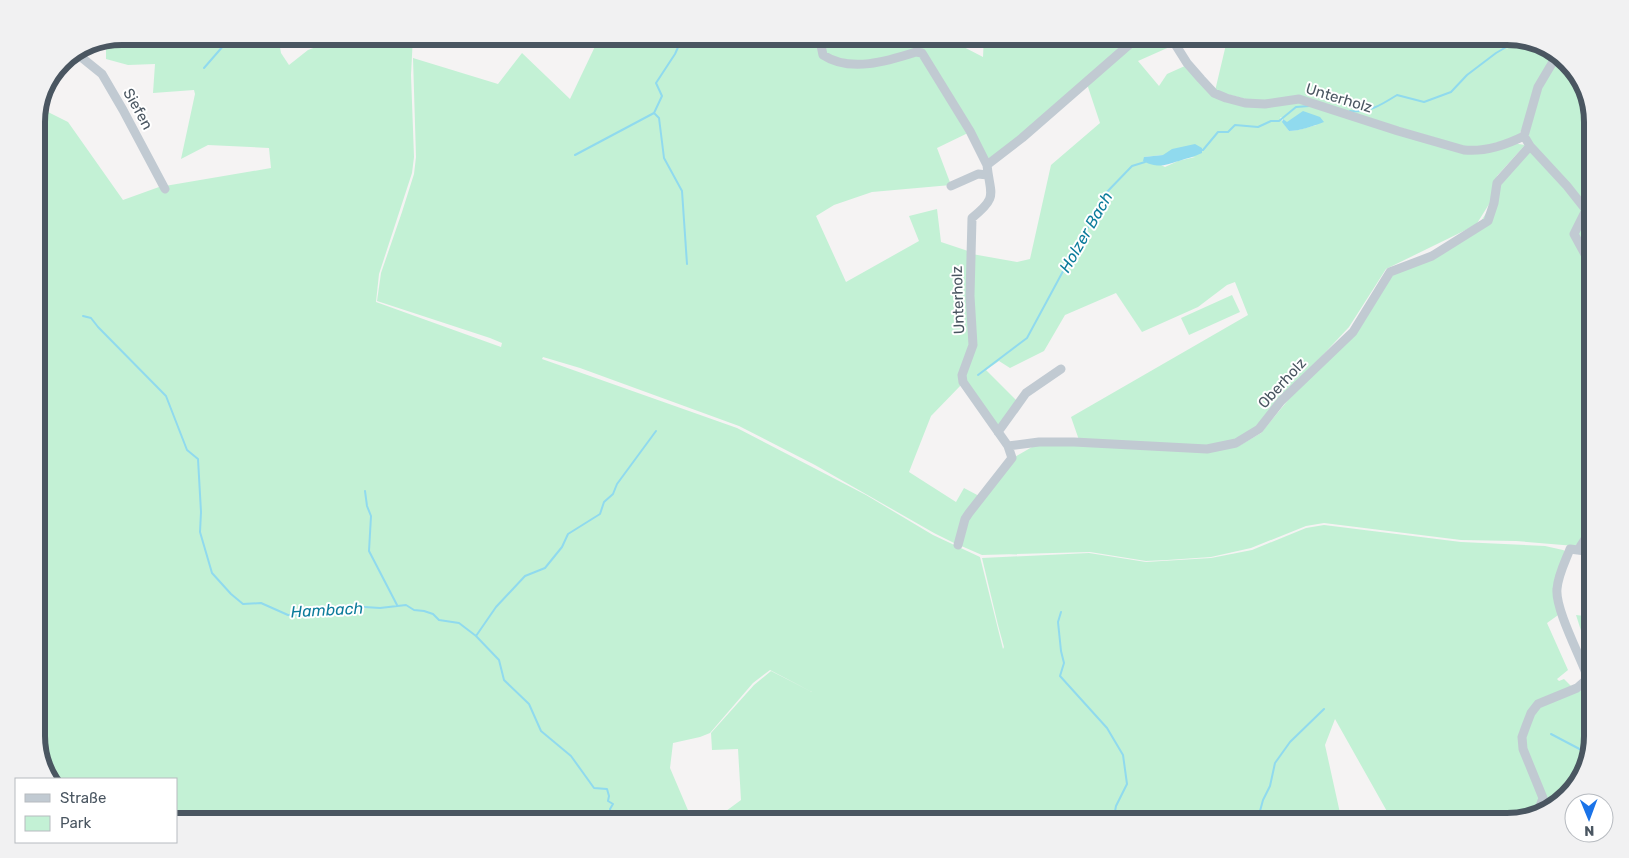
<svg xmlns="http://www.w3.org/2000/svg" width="1629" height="858" font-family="Rubik,sans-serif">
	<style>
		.green { fill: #c3f1d5; fill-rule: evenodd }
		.water { fill: #90daee }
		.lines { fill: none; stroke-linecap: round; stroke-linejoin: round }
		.stream { stroke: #90daee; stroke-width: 2 }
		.minor { stroke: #c1cad2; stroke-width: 9 }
		.labels { text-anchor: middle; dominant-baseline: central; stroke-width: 4; stroke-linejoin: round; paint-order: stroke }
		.street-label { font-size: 15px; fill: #4a5661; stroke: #fff }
		.water-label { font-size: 16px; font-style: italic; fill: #0c7c9b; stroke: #fff }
		.rim { fill: none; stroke: #4a5661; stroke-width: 6 }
	</style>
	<rect width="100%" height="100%" fill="#f5f3f3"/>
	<path class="green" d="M122 36H278L281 53 289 65 308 50 346 36H413L411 75 414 157 412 173 379 274 376 302 501 347 502 343 490 338 377 301 381 273 402 212 414 174 416 157 413 58 498 84 522 53 570 99 600 36H818L822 55 862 65 921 54 970 132 937 148 951 185 872 192 834 205 816 216 846 282 919 241 909 216 937 209 941 242 971 252 972 345 963 383 931 416 909 472 956 502 964 488 981 497 956 544 934 533 815 465 739 426 580 368 543 357 542 359 737 428 866 495 933 535 980 557 1003 649 1004 647 998 625 982 558 1089 553 1146 562 1211 558 1252 550 1306 528 1324 525 1461 542 1545 546 1563 550 1565 551 1561 569V613L1547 623 1568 670 1557 679 1559 681 1564 679 1572 687 1541 700 1521 737 1542 798 1534 815 1507 822H1393L1335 719 1325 745 1340 813 1338 822H729L722 814 741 800 738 749 712 750 711 733 754 685 771 671 812 692 770 670 753 683 710 733 700 737 673 743 670 768 693 822H176V779H49L36 742V117L40 108 68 122 123 200 159 187 271 168 269 148 208 145 181 159 195 94 194 90 153 93 155 64 128 65 106 59V39Z
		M820 36H968L966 41 956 43 983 57 984 36H1136L988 163 923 53 863 63 824 55Z
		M1143 36H1168L1174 45 1138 61 1159 86 1167 74 1187 65 1206 88 1245 104 1299 100 1461 150 1512 143 1525 145 1497 176 1491 201 1476 225 1386 269 1349 327 1306 373 1259 430 1237 444 1207 448 1079 440 1071 417 1248 315 1235 282 1227 285 1198 307 1142 332 1116 293 1065 315 1044 351 1010 368 999 361 986 370 1018 402 998 431 964 381 974 345 972 254 1017 262 1030 259 1051 165 1100 123 1087 84ZM1281 117 1286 122 1317 125C1307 127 1299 131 1289 131L1280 118ZM1163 155 1195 157 1178 161 1165 167 1144 157Z
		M1228 36H1507L1545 45 1555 54 1520 133 1517 137 1473 149 1300 98 1265 104 1215 91Z
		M1558 57 1578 75 1593 116V203L1587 209 1532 145 1528 134 1533 106Z
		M1530 151 1585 211 1574 234 1593 271V523L1586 535 1575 546 1516 541 1461 540 1324 523 1306 526 1251 548 1211 557 1167 560 1146 561 1090 552 982 555 959 545 966 520 1013 458 1039 443 1208 450 1237 447 1261 433 1308 376 1351 329 1389 272 1439 248 1478 226 1493 202 1499 177Z
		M1593 205V268L1575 234 1587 211Z
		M1232 295 1240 312 1189 335 1181 318Z
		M1576 615 1593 617V644L1591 641 1585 643Z
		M1593 680V736L1584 774 1550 810 1538 813 1545 797 1524 748 1529 721 1537 708Z"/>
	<path class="water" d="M1303 111 1320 117 1324 122C1314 126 1299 131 1289 131L1282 122 1283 119 1287 122Z
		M1195 144 1202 148V153C1194 157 1187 158 1179 161 1164 165 1159 169 1143 161L1144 157 1163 155 1172 149Z"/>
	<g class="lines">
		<path class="stream" d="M204 68 224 45 226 36
			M1350 111C1369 113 1381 105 1397 95L1424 102 1451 92 1467 75 1496 53 1520 39
			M654 113 659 118 664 158 682 191 687 264
			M1201 150H1203L1218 132H1228L1235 125 1258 127 1271 121H1279L1296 107 1309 106
			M575 155 654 113 662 96 656 83 675 54 683 36
			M83 316 91 318 98 327 166 396 187 450 198 459 201 512 200 532 212 573 231 594 243 604 261 603 288 615 314 614 349 606 380 608 406 605 414 610 424 611 433 614 439 620 459 623 476 636 499 660 504 680 529 704 541 731 571 756 594 788 607 789 609 796 608 801 613 804 610 809 613 822
			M978 375 1027 338 1082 236 1100 211 1104 195 1132 166 1145 162
			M365 491 367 506 371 516 369 551 397 605
			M1061 612 1058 622 1061 651 1064 663 1060 676 1107 728 1123 755 1127 784 1116 806 1113 822
			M476 636 496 607 525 576 545 568 562 547 568 534 600 514 604 502 613 494 617 484 656 431
			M1551 734 1589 754
			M1257 822 1263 800 1270 786 1275 763 1290 742 1324 709"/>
		<path class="minor" d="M819 36 823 55C850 73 888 61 916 52L922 53 970 131 987 165
			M1170 36 1187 63 1201 79 1214 93 1226 98 1245 103 1265 104 1299 99 1398 131 1464 150C1485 152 1506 145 1524 136
			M72 54 81 57 102 74 123 110 165 189
			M1524 136 1538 87 1557 55
			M1530 146 1567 186 1586 210 1574 234 1593 269
			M951 186 978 174 988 175
			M998 432 1026 393 1061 369
			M1008 446 1039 442H1074L1207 449 1236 443 1259 429 1281 401 1353 332 1390 272 1432 256 1488 221 1494 203 1497 183 1530 146 1524 136
			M958 545 965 519 969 513 1012 458 1008 446 963 382 962 375 973 345 970 296 972 218C999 196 990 195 987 165L1022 138 1139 36
			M1578 550 1593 527
			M1537 814 1543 798 1523 749 1522 737 1526 726 1531 713 1538 704 1577 688 1586 680V673C1579 654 1555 608 1557 589 1558 575 1565 562 1570 549L1593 552"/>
	</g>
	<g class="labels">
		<g class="street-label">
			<text transform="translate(1339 98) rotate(17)">Unterholz</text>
			<text transform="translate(138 109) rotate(61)">Siefen</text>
			<text transform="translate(958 300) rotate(-92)">Unterholz</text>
			<text transform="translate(1282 383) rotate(-47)">Oberholz</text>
		</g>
		<g class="water-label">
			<text transform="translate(1086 232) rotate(-60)">Holzer Bach</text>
			<text transform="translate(327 610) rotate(-3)">Hambach</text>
		</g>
	</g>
	<path d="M0 0H1629V858H0ZM122 45H1507A77 77 0 0 1 1584 122V736A77 77 0 0 1 1507 813H122A77 77 0 0 1 45 736V122A77 77 0 0 1 122 45Z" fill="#f1f1f2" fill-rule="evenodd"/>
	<path class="rim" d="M122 45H1507A77 77 0 0 1 1584 122V736A77 77 0 0 1 1507 813H122A77 77 0 0 1 45 736V122A77 77 0 0 1 122 45Z"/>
	<rect x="15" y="778" width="162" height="65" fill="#ffffff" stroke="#b7bbc0"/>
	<rect x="25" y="794" width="25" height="8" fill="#c1cad2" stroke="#b7bbc0"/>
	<text x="60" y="803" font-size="15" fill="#4a5661">Straße</text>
	<rect x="25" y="816" width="25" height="15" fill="#c3f1d5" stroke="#b7bbc0"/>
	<text x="60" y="828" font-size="15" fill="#4a5661">Park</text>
	<g transform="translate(1589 818) rotate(179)"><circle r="24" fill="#ffffff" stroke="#b7bbc0"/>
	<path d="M0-4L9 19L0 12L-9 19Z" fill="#1a73e8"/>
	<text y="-8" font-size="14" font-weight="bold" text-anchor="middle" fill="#4a5661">N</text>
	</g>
</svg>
